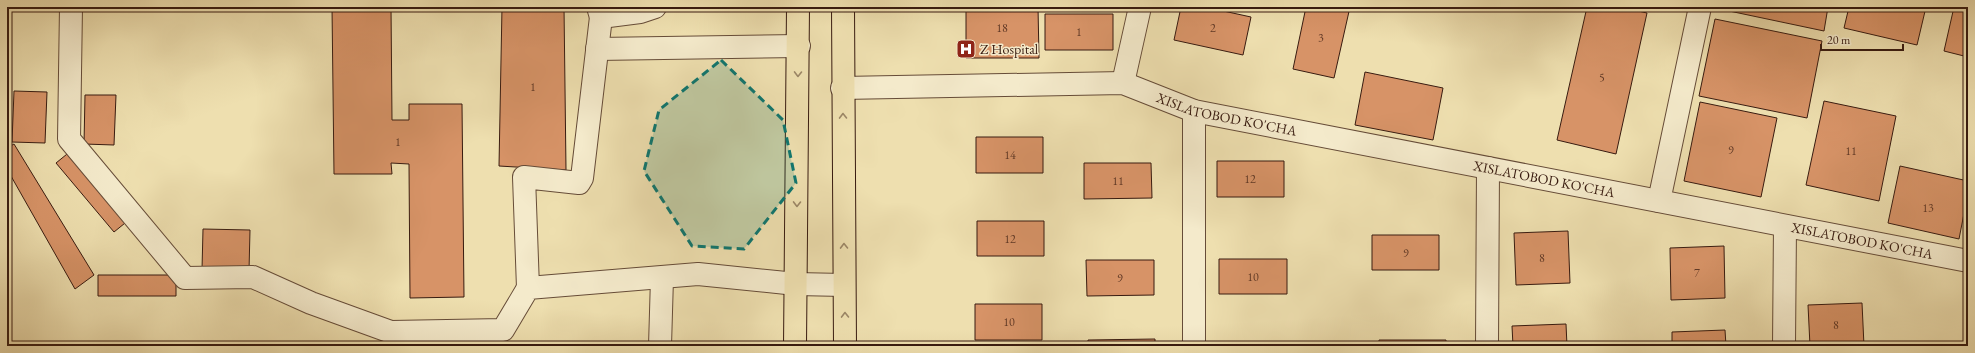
<svg xmlns="http://www.w3.org/2000/svg" width="1975" height="353" font-family="'EB Garamond',serif">
	<style>
		.building { fill: #d79367; stroke: #381b10 }
		.lines { fill: none; stroke-linecap: round; stroke-linejoin: round }
		.minor-casing { stroke: #664c38; stroke-width: 24 }
		.major-casing { stroke: #381b10; stroke-width: 24 }
		.minor { stroke: #f4eacb; stroke-width: 22 }
		.major { stroke: #eedfaf; stroke-width: 22 }
		.oneway { stroke: #9c8767 }
		.marked { fill: #0f766e; fill-opacity: 0.2; stroke: #0f766e; stroke-width: 3; stroke-dasharray: 8 5; stroke-linejoin: round }
		.labels { text-anchor: middle; dominant-baseline: central; stroke-width: 3; stroke-linejoin: round; paint-order: stroke }
		.number-label { font-size: 12px; fill: #603926 }
		.poi-label { font-size: 14px; fill: #381b10; stroke: #f4eacb; text-anchor: start }
		.street-label { font-size: 14px; fill: #381b10; stroke: #f4eacb }
	</style>
	<rect width="100%" height="100%" fill="#eedfaf"/>
	<filter id="stains"><feTurbulence type="fractalNoise" baseFrequency=".005" numOctaves="4"/><feColorMatrix values="0 0 0 0 .2 0 0 0 0 .09 0 0 0 0 .02 0 0 0 .5 -.17"/></filter>
	<radialGradient id="worn" r=".72"><stop offset=".6" stop-color="#630" stop-opacity="0"/><stop offset="1" stop-color="#630" stop-opacity=".3"/></radialGradient>
	<path class="building" d="M154 7H315L154 8Z
		M332 7H391L392 120H409V104H462L464 297 410 298 409 164 391 163 392 174H334Z
		M502 7H564L566 170 499 166Z
		M966 7H1038L1039 58H966Z
		M1181 7H1205L1251 17 1243 55 1174 40Z
		M1306 7H1350L1334 78 1293 69Z
		M1587 7H1621L1647 13 1616 154 1557 140Z
		M1715 7H1828L1824 31 1715 8Z
		M1849 7H1926L1917 45 1844 28Z
		M1954 7H1968V57L1944 51Z
		M1045 14H1113V50H1045Z
		M1715 19 1822 41 1807 118 1699 96Z
		M1365 72 1443 88 1433 140 1355 125Z
		M14 91 47 92 45 143 12 142Z
		M85 95H116L114 145 84 144Z
		M1824 101 1896 116 1879 201 1806 185Z
		M1700 102 1777 118 1761 197 1684 181Z
		M976 137H1043V173H976Z
		M14 144 94 275 75 289 7 169V148Z
		M72 150 130 219 114 232 56 163Z
		M1217 161H1284V197H1217Z
		M1084 163H1151L1152 198 1084 199Z
		M1900 166 1968 181V193L1959 239 1888 223Z
		M977 221H1044V256H977Z
		M203 229 250 230 249 271 202 270Z
		M1568 231 1570 283 1516 285 1514 233Z
		M1372 235H1439V270H1372Z
		M1724 246 1725 298 1671 300 1670 248Z
		M1219 259H1287V294H1219Z
		M1086 260H1154V295L1087 296Z
		M98 275H176V296H98Z
		M1862 303 1864 346H1810L1808 305Z
		M975 304H1042V340H975Z
		M1566 324 1567 346H1513L1512 326Z
		M1725 330 1726 346H1672V332Z
		M1155 339V346H1088V340Z
		M1379 340H1446V346H1379Z
		M1223 343H1290V346H1223Z"/>
	<g class="lines">
		<defs>
			<g id="minor">
				<path d="M71 7 69 139 185 278 253 277 311 303 391 332 503 330 528 288 698 274 796 284 844 285"/>
				<path d="M598 7 601 17 640 12 655 7"/>
				<path d="M597 49 799 46"/>
				<path d="M1123 83 1140 7"/>
				<path id="s1" d="M842 88 1123 83 1194 111 1968 261"/>
				<path d="M1659 201 1700 7"/>
				<path d="M528 288 524 177 579 183 582 178 601 17"/>
				<path d="M660 346 662 278"/>
				<path d="M1194 346V111"/>
				<path d="M1487 346 1488 168"/>
				<path d="M1784 346 1785 226"/>
			</g>
			<path id="major" d="M843 7 845 346
				M795 346 798 7"/>
		</defs>
		<use href="#minor" class="minor-casing"/>
		<use href="#major" class="major-casing"/>
		<use href="#minor" class="minor"/>
		<use href="#major" class="major"/>
	</g>
	<defs><path id="oneway-chevron" d="M-2-3.5L2.5 0L-2 3.5" fill="none" stroke-width="1.6" stroke-linecap="round" stroke-linejoin="round"/></defs>
	<g class="oneway">
		<use href="#oneway-chevron" transform="translate(798 74) rotate(91)"/>
		<use href="#oneway-chevron" transform="translate(843 116) rotate(-91)"/>
		<use href="#oneway-chevron" transform="translate(797 204) rotate(91)"/>
		<use href="#oneway-chevron" transform="translate(844 246) rotate(-91)"/>
		<use href="#oneway-chevron" transform="translate(845 315) rotate(-91)"/>
	</g>
	<path class="marked" d="M721 60 783 120 796 183 744 249 692 246 644 171 659 110Z"/>
	<defs>
		<symbol id="hospital-square" viewBox="-11 -11 22 22"><rect x="-9" y="-9" width="18" height="18" rx="4" fill="#8f2418" stroke="#f4eacb"/><path d="M-5-5h3v3.5h4V-5h3V5h-3V1.5h-4V5h-3Z" fill="#fff"/></symbol>
	</defs>
	<g fill-rule="evenodd">
		<use href="#hospital-square" x="955" y="38" width="22" height="22"/>
	</g>
	<g class="labels">
		<g class="number-label">
			<text x="1002" y="28">18</text>
			<text x="1213" y="28">2</text>
			<text x="1079" y="32">1</text>
			<text x="1321" y="38">3</text>
			<text x="1602" y="77">5</text>
			<text x="533" y="87">1</text>
			<text x="398" y="142">1</text>
			<text x="1731" y="150">9</text>
			<text x="1851" y="151">11</text>
			<text x="1010" y="155">14</text>
			<text x="1250" y="179">12</text>
			<text x="1118" y="181">11</text>
			<text x="1928" y="208">13</text>
			<text x="1010" y="239">12</text>
			<text x="1406" y="253">9</text>
			<text x="1542" y="258">8</text>
			<text x="1697" y="273">7</text>
			<text x="1253" y="277">10</text>
			<text x="1120" y="278">9</text>
			<text x="1009" y="322">10</text>
			<text x="1836" y="325">8</text>
		</g>
		<g class="poi-label">
			<text x="980" y="49">Z Hospital</text>
		</g>
		<g class="street-label">
			<text stroke="none"><textPath href="#s1" startOffset="390">XISLATOBOD KO'CHA</textPath></text>
			<text stroke="none"><textPath href="#s1" startOffset="714">XISLATOBOD KO'CHA</textPath></text>
			<text stroke="none"><textPath href="#s1" startOffset="1038">XISLATOBOD KO'CHA</textPath></text>
		</g>
	</g>
	<rect width="1975" height="353" fill="none" stroke="#eedfaf" stroke-width="24"/>
	<rect x="8" y="8" width="1959" height="337" fill="none" stroke="#381b10" stroke-width="2"/>
	<rect x="12" y="12" width="1951" height="329" fill="none" stroke="#381b10"/>
	<path d="M1821 44v6h82v-6" fill="none" stroke="#381b10" stroke-width="2"/>
	<text x="1827" y="44" font-size="12" fill="#381b10" stroke="#f4eacb" stroke-width="3" paint-order="stroke">20 m</text>
	<rect width="100%" height="100%" filter="url(#stains)"/>
	<rect width="100%" height="100%" fill="url(#worn)"/>
</svg>
